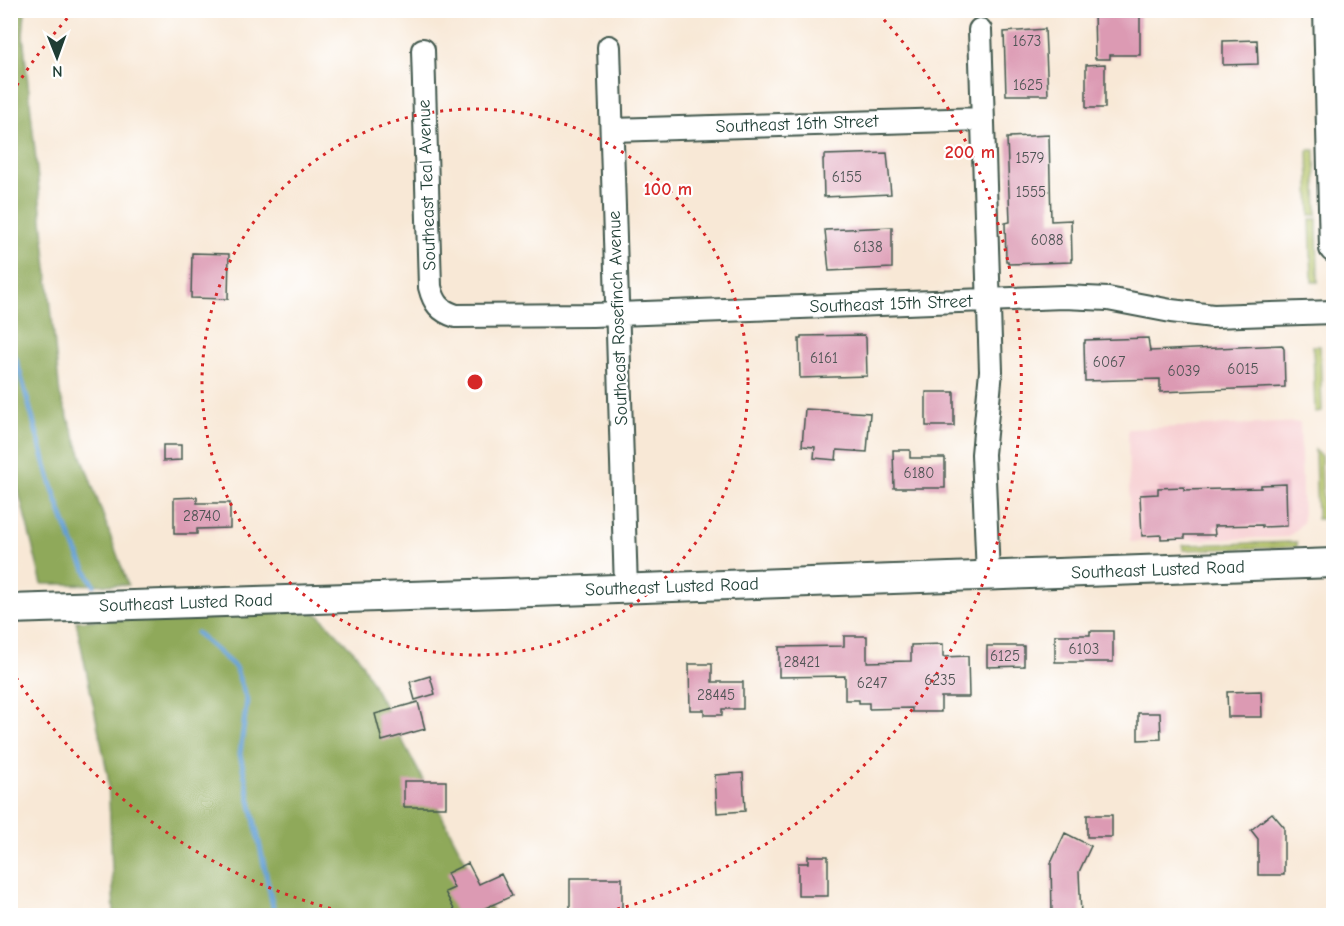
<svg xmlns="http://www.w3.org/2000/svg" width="1344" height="926" font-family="'Comic Neue',sans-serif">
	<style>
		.built { fill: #f7cfd2 }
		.green { fill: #b4c365; stroke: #6a804c; stroke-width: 1.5 }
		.forest { fill: #8fa95a; stroke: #577347; stroke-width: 1.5 }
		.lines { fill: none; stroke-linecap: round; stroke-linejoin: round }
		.stream { stroke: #629fd3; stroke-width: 5 }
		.building { fill: #dc9ab3 }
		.minor-casing { stroke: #40574c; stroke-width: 26 }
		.major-casing { stroke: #40574c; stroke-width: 32 }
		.minor { stroke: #fff; stroke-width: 22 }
		.major { stroke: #fff; stroke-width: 28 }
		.ring { fill: none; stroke: #d62828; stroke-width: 3; stroke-dasharray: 3 6 }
		.labels { text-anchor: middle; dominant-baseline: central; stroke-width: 4.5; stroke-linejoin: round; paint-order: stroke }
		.number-label { font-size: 15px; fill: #4e5454 }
		.street-label { font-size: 18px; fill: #1f3d34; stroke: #fff }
		.centre { fill: #d62828; stroke: #fff; stroke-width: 3 }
		.ring-label { font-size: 18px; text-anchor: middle; font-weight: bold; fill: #d62828; stroke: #fff; stroke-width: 4.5; stroke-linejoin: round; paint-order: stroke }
	</style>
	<rect width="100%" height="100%" fill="#fff"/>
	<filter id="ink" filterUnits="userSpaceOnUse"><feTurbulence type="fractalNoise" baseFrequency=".0167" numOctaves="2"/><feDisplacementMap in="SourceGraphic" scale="12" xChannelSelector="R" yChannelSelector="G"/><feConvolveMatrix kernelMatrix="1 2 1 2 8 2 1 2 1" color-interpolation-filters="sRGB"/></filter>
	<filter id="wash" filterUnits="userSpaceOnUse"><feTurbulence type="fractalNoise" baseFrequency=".008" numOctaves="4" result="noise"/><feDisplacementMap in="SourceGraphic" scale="24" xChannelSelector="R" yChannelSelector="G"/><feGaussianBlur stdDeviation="1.35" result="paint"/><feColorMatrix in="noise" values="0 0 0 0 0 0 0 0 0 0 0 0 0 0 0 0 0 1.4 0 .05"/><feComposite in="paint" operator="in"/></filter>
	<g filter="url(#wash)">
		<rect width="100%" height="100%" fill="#f8e8d6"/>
		<path class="built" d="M1300 422 1303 522 1289 537 1130 542 1128 429Z"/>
		<path class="green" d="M1308 150H1315L1317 215H1310Z
			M1310 219H1317L1318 282H1312Z
			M1313 346H1320L1322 411 1315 412Z
			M1315 450 1321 456 1323 519H1317Z
			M1297 542V547L1183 550V545Z"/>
		<path class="forest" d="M10 11H25L23 34 60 395 128 585 42 584 11 461Z
			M311 611 319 615 358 656 494 915H114L108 776 76 621Z"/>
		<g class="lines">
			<path class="stream" d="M10 349 16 359C38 432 55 520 94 585
				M197 633 235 667 247 700 240 754 275 916"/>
		</g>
		<g id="blocks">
			<path class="building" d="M1094 10H1140V55H1110V59H1095Z
				M1045 29 1048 95H1006L1004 32Z
				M1257 40 1258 64 1223 65V41Z
				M1105 64V108H1086V65Z
				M1049 135 1051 221 1071 220 1072 259H1071V262L1008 264V261H1006L1005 223 1010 222 1007 138H1010V137Z
				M887 153 891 194 824 197 823 159H824V155Z
				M892 227V268L829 271 825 230Z
				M192 253 229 254 228 299 191 298Z
				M864 335 866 338 867 376 800 378 799 339H801V336Z
				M1148 338 1150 351 1282 345 1284 349 1285 387 1160 392V379L1085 381 1084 343H1085V340Z
				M926 392H954V426H926Z
				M805 409 870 413 867 452 837 450 836 460 814 458 815 447 802 446Z
				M163 445H181V460L163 461Z
				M893 450H910V458H945V488H894Z
				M1286 484 1287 526 1262 527V525L1214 526 1215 535H1185V538L1161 539V535L1142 536 1140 495 1158 494V488L1184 487V490L1261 488V485Z
				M197 497V503H230V528L197 529V534H174V498Z
				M1090 631H1113V662H1055V635H1090Z
				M844 636H867V662L911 661V645L943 644V657L968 656 969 697H941V712H912V708L869 709V703H859V700H845V676L779 677V647L844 646Z
				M987 646H1024V666L987 667Z
				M689 664H712V682H743V709H722V715H704V710H690Z
				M430 676 435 694 415 700 410 682Z
				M1261 691 1262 717H1228L1227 692Z
				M418 702 425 729 382 741 375 714Z
				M1138 713H1160L1161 739 1138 740Z
				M743 773 745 811 717 813 715 775Z
				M404 781H446V807H404Z
				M1272 813 1284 827V875H1258V839L1251 830Z
				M1087 815H1112V837H1087Z
				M1065 833 1091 846 1079 872 1081 915H1052L1051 863Z
				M808 856H828V896H798V863H808Z
				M468 863 479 884 501 874 512 896 470 915H457L445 892 454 888 447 873Z
				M570 878H622V912H570Z"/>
		</g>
	</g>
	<g filter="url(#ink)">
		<use href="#blocks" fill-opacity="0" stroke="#40574c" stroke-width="1.5"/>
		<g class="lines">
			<defs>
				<path id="minor" d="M980 30 991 371 983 454 988 576
					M609 47 626 589
					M423 50 430 287C434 303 440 311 456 316L592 315 1064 297 1108 299 1171 311 1213 316 1334 312
					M612 130 983 119"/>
				<path id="major" d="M1328 10 1334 248
					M10 609 533 592 1334 563"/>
			</defs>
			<use href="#minor" class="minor-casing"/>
			<use href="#major" class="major-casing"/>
			<use href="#minor" class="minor"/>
			<use href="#major" class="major"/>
		</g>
	</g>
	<g class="ring">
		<circle cx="475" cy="382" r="273"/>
		<path d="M357 915A546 546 0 0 1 12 671M12 93A546 546 0 0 1 72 13M878 13A546 546 0 0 1 593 915"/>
	</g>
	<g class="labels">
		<g class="number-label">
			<text x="1027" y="41">1673</text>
			<text x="1028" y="85">1625</text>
			<text x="1030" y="158">1579</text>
			<text x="847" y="177">6155</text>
			<text x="1031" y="192">1555</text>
			<text x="1047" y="240">6088</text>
			<text x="868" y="247">6138</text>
			<text x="824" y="358">6161</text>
			<text x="1109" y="362">6067</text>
			<text x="1243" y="369">6015</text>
			<text x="1184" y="371">6039</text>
			<text x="919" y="473">6180</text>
			<text x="202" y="516">28740</text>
			<text x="1084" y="649">6103</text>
			<text x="1005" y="656">6125</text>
			<text x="802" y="662">28421</text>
			<text x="940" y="680">6235</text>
			<text x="872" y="683">6247</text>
			<text x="716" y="695">28445</text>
		</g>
		<g class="street-label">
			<text transform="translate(797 124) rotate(-2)">Southeast 16th Street</text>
			<text transform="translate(427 185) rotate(-92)">Southeast Teal Avenue</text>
			<text transform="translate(891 304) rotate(-2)">Southeast 15th Street</text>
			<text transform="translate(618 318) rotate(-92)">Southeast Rosefinch Avenue</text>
			<text transform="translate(1158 570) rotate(-2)">Southeast Lusted Road</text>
			<text transform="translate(672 587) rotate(-2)">Southeast Lusted Road</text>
			<text transform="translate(186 603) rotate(-2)">Southeast Lusted Road</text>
		</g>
	</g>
	<circle cx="475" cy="382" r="9" class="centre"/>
	<g class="ring-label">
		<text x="970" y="158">200 m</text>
		<text x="668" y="195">100 m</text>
	</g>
	<rect width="1344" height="926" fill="none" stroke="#fff" stroke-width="36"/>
	<g transform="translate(57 57) rotate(179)" stroke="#ffffff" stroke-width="4.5" paint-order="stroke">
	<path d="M0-4.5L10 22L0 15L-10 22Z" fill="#1f3d34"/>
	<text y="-9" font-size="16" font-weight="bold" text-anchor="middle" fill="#1f3d34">N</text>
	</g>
</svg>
